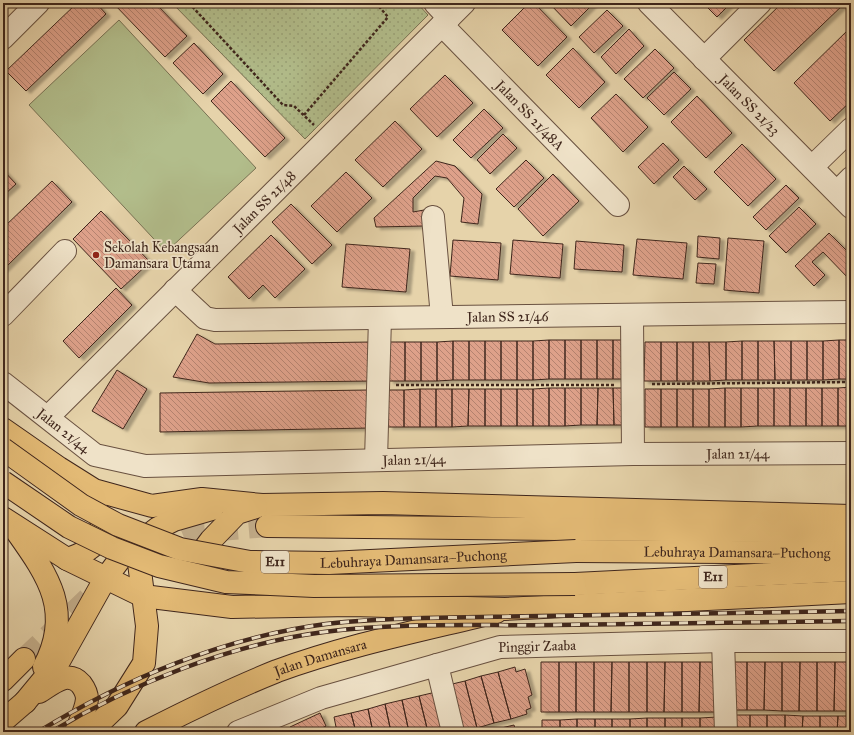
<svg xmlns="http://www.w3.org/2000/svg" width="854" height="735" font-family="'IM FELL Great Primer',serif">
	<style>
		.park { fill: url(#park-dots); stroke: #787254 }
		.garden { fill: #b2bd8b; stroke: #787254 }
		.building { fill: url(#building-back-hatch); stroke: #3f261c; filter: url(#shadow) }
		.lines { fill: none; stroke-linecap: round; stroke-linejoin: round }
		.highway-tunnel { stroke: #c5b08e; stroke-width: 22; stroke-dasharray: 22 11; stroke-linecap: butt }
		.minor-casing { stroke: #695140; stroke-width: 24 }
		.major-casing { stroke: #3f261c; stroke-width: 24 }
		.highway-casing { stroke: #3f261c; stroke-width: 24 }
		.path { stroke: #3f261c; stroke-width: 2.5; stroke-dasharray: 3 2; stroke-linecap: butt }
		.minor { stroke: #efe2c8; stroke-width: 22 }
		.major { stroke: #e3ba75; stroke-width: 22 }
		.highway { stroke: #e3ba75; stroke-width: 22 }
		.rail-casing { stroke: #3f261c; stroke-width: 4.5 }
		.rail { stroke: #efe2c8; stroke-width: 3; stroke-dasharray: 9; stroke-linecap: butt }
		.highway-bridge-casing { stroke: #3f261c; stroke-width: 24; stroke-linecap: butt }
		.highway-bridge { stroke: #e3ba75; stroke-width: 22 }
		.poi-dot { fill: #8f2418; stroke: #efe2c8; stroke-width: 1.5 }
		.labels { text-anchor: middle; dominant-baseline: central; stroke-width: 3.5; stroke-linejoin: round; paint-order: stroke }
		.shield { fill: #efe2c8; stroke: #745e50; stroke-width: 1 }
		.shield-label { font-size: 13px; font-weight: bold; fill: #3f261c }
		.street-label { font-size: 14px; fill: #3f261c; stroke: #efe2c8 }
		.poi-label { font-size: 14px; fill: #3f261c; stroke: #efe2c8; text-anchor: start }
	</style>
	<defs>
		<pattern id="park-dots" width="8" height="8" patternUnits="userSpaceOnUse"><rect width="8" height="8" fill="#b2bd8b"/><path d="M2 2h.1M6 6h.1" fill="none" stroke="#9aa277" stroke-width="1.8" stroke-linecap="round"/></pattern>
		<pattern id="building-back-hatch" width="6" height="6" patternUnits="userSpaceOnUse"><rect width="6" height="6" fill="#dea18a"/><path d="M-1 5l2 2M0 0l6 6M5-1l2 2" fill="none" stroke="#b58370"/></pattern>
		<filter id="shadow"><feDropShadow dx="4.5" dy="2.5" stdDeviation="1" flood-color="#0004"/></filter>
	</defs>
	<rect width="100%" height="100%" fill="#e6d3aa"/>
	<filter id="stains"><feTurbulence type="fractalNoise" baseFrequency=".005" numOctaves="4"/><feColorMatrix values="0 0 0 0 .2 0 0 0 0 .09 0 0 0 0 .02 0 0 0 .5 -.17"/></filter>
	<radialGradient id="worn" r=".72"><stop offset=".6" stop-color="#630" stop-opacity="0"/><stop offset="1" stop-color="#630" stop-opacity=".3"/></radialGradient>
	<path class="park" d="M172 3H417L428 15 305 139Z"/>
	<path class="garden" d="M119 20 256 168 166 252 29 105Z"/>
	<path class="building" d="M77 3H96L106 14 26 91 6 71Z
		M113 3H155L187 36 165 57Z
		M529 3H534L567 37 538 66 502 30Z
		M549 3H594L571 26Z
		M703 3H731L717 17Z
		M782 3H845L774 71 744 40Z
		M607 10 623 26 594 53 579 37Z
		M851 27V101L830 121 794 83Z
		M629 29 644 46 616 74 601 57Z
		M194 43 223 74 203 94 173 63Z
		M573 48 605 82 579 108 546 75Z
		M655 49 674 68 643 98 624 79Z
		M674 72 691 89 664 115 647 98Z
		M445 75 473 103 437 137 410 109Z
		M231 81 285 138 265 157 211 101Z
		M616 94 648 127 623 152 591 118Z
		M697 96 732 133 706 158 671 122Z
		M484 109 503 128 471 158 453 140Z
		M395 121 422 149 383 187 355 160Z
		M503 134 517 148 490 174 477 160Z
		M663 143 679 160 654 184 638 167Z
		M742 144 776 179 748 206 714 172Z
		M526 160 544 178 514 207 496 189Z
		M436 161 455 166 482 194 478 224 461 222 464 198 447 178 435 176 413 198V212L424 210 423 226 376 227 374 218Z
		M684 166 707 189 695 200 673 177Z
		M3 170 16 184 3 196Z
		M346 172 372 198 337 232 311 206Z
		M553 174 579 201 543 236 518 209Z
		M52 181 72 202 3 270V228Z
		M786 185 799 198 766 230 753 217Z
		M291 204 332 245 312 264 272 222Z
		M799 207 816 224 786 253 769 236Z
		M101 211 150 262 121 289 73 239Z
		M829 233 851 255V281L823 252 812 262 825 275 814 286 795 266Z
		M271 235 305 269 275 298 263 285 249 299 228 277Z
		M698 236 720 238 719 259 697 257Z
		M728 238 764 241 759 293 724 290Z
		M637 239 687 243 683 279 633 275Z
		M453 240 501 243 498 280 450 276Z
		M513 240 563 244 560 278 510 274Z
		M576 241 624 245 622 272 574 269Z
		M346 244 410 249 406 292 342 287Z
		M698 263 716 264 714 284 696 283Z
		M116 288 132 305 79 358 63 341Z
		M197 334 215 344 372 342 373 381 209 383 173 377Z
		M549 340H565V379H549Z
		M549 340V379L533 380V341Z
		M565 340H581V379H565Z
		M581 340H597V379H581Z
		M597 340H613V379H597Z
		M613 340H629V379H613Z
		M839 340H851V379H839Z
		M839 340V379L823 380V341Z
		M453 341H469V380H453Z
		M453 341V380L437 381V342Z
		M469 341H485V380H469Z
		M485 341H501V380H485Z
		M501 341H517V380H501Z
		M517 341H533V380H517Z
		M742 341H758V380H742Z
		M742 341V380H726V342Z
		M758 341H774L775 380H758Z
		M774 341H791V380H775Z
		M791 341H807V380H791Z
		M807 341H823V380H807Z
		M389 342H405V381H389Z
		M405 342H421V381H405Z
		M421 342H437V381H421Z
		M645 342H661V381H644Z
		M661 342H677V381H661Z
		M677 342H693V381H677Z
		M693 342H709L710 381H693Z
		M709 342H726V380L710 381Z
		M117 370 147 389 123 429 92 411Z
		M851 387V426H838V388Z
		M549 388H565V426H549Z
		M549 388V426H533V389Z
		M565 388H581V425L565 426Z
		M581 388H598L597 425H581Z
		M598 388H613L614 425H597Z
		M613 388H630V425H614Z
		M725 388H741V427H725Z
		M725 388V427H709V389Z
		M741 388H758V426L741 427Z
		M758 388H774V426H758Z
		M774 388H790V426H774Z
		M790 388H806V426H790Z
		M806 388H822V426H806Z
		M822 388H838V426H822Z
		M420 389H436V427H420Z
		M420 389V427H404V390Z
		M436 389H452V427H436Z
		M452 389H469L468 426 452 427Z
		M469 389H485V426H468Z
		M485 389H501V426H485Z
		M501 389H517V426H501Z
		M517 389H533V426H517Z
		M645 389H661V427H645Z
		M661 389H677V427H661Z
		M677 389H693V427H677Z
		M693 389H709V427H693Z
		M369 390 370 428 160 432V393Z
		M388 390H404V427H388Z
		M541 662H559V712H541Z
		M559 662H576V712H559Z
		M576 662H594V712H576Z
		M594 662H612L611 712H594Z
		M612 662H629V712H611Z
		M629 662H647V712H629Z
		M647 662H665L664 712H647Z
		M665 662H682V712H664Z
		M682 662H700L699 712H682Z
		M700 662H717V712H699Z
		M730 662H747V710H729Z
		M747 662H765L764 710H747Z
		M765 662H782V711L764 710Z
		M782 662H800L799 711H782Z
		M800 662H817V711H799Z
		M817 662H835L834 711H817Z
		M835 662H851V711H834Z
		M515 667 516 672 525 669 532 695 528 697 531 708 526 710 527 714 511 719 498 672Z
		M498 672 511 719 494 723 481 676Z
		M481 676 494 723 477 728 465 681Z
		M465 681 477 728 462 732 448 685Z
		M436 692 446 732H428L419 696Z
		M419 696 428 732H409L402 700Z
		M402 700 409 732H391L385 704Z
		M385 704 391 732H373L368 709Z
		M368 709 373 732H356L351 713Z
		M320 713 326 726 314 732H292L290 727Z
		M351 713 356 732H337L334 717Z
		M733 715H750V732H732Z
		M750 715H767V732H750Z
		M767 715H785V732H767Z
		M785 715 803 716 802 732H785Z
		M803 716H820V732H802Z
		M820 716H838L837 732H820Z
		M838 716H851V732H837Z
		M717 717V732H700V718Z
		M647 718H665V732H647Z
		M647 718V732H630V719Z
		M665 718H682V732H665Z
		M682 718H700V732H682Z
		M577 719H595V732H577Z
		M577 719V732H560V720Z
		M595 719H612V732H595Z
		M612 719H630V732H612Z
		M542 720H560V732H542Z
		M514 725 516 732H498L497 729Z"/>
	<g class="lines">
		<path class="highway-tunnel" d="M125 566 136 557 197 532 267 526
			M24 659 96 591"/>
		<defs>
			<g id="minor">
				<path d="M435 3 449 18"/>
				<path id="s1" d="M649 3 851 207"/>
				<path id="s2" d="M442 25 618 205"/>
				<path d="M3 38 38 3"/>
				<path d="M704 59 760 3"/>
				<path d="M812 167 851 129"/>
				<path d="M837 192 851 178"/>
				<path d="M433 217 442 317"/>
				<path id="s3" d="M175 290 205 318 215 320 851 312"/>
				<path d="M3 315 65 251"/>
				<path d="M632 315 633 454"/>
				<path id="s4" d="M3 383 95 455 145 466 633 454 851 453"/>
				<path id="s5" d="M48 417 464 3"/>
				<path d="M376 460 380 318"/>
				<path d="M723 641 726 732"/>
				<path d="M437 665 453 732"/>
				<path id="s6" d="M238 732 321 698 500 647 723 641H851"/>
			</g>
			<g id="major">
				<path d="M3 721 25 702"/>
				<path id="s7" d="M146 732C189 710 232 689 277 671 348 645 423 630 496 612"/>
			</g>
			<g id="highway">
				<path d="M3 429 59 468 94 490 152 506 202 499 262 505 383 503 851 516"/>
				<path d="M3 518 67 559 143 596 232 607 351 605 505 609 851 592"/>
				<path d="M267 526 851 532"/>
				<path d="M17 532C49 577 73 612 44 667"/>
				<path id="s8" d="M576 551 851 553"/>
				<path d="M67 559C97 550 115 531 91 502"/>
				<path d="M202 571V552L211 540 237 513 256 507"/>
				<path d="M575 584 851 570"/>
				<path d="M3 680 24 659"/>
				<path d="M39 692C52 684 68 669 81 684 84 688 87 693 87 699 86 710 80 721 76 732"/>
				<path d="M25 702 59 661 105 579 123 555 158 528 174 520 212 509"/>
				<path d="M90 732 117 706 144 663 147 626 139 563 132 542"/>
			</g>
		</defs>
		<use href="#minor" class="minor-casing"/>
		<use href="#major" class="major-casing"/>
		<use href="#highway" class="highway-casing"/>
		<path class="path" d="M189 3 283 105 294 106 314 125
			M304 115 388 17 376 3
			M652 384 851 382
			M396 385H615"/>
		<use href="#minor" class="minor"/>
		<use href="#major" class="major"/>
		<use href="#highway" class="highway"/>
		<defs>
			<path id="rail" d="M38 732C124 679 225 637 326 624 359 620 391 619 424 618L851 611
				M51 732C131 684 231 644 324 632 398 622 479 626 555 625 653 623 752 622 851 621"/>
		</defs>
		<use href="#rail" class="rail-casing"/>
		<use href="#rail" class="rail"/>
		<defs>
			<g id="highway-bridge">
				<path id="s9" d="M3 449 81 505 118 525 180 549 250 562 329 563 576 551"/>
				<path d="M3 482 69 527 112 548 159 566 226 582 314 586 575 584"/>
			</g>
		</defs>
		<use href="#highway-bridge" class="highway-bridge-casing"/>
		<use href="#highway-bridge" class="highway-bridge"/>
	</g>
	<circle class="poi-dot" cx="96" cy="255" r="4"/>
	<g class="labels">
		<g class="shield">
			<rect x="261" y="551" width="28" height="22" rx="3"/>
			<rect x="699" y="566" width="28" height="22" rx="3"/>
		</g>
		<g class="shield-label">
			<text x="275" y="562">E11</text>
			<text x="713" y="577">E11</text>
		</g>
		<g class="street-label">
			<text stroke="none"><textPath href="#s1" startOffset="143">Jalan SS 21/23</textPath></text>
			<text stroke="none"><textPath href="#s2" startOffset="126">Jalan SS 21/48A</textPath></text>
			<text stroke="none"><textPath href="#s5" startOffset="305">Jalan SS 21/48</textPath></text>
			<text stroke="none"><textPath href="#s3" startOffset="344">Jalan SS 21/46</textPath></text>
			<text stroke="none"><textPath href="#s4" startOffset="77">Jalan 21/44</textPath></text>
			<text stroke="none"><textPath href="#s4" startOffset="761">Jalan 21/44</textPath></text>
			<text stroke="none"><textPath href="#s4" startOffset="437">Jalan 21/44</textPath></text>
			<text stroke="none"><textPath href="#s8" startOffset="161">Lebuhraya Damansara–Puchong</textPath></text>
			<text stroke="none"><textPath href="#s9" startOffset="439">Lebuhraya Damansara–Puchong</textPath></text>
			<text stroke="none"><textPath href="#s6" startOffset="313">Pinggir Zaaba</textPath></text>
			<text stroke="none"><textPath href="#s7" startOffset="190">Jalan Damansara</textPath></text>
		</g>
		<g class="poi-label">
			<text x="104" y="247">Sekolah Kebangsaan<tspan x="104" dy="16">Damansara Utama</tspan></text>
		</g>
	</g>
	<rect width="854" height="735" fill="none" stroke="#e6d3aa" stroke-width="16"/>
	<rect x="4" y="4" width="846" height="727" fill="none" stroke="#3f261c" stroke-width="2"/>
	<rect x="8" y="8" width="838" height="719" fill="none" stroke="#3f261c"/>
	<rect width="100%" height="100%" filter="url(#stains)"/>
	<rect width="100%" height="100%" fill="url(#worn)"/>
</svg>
